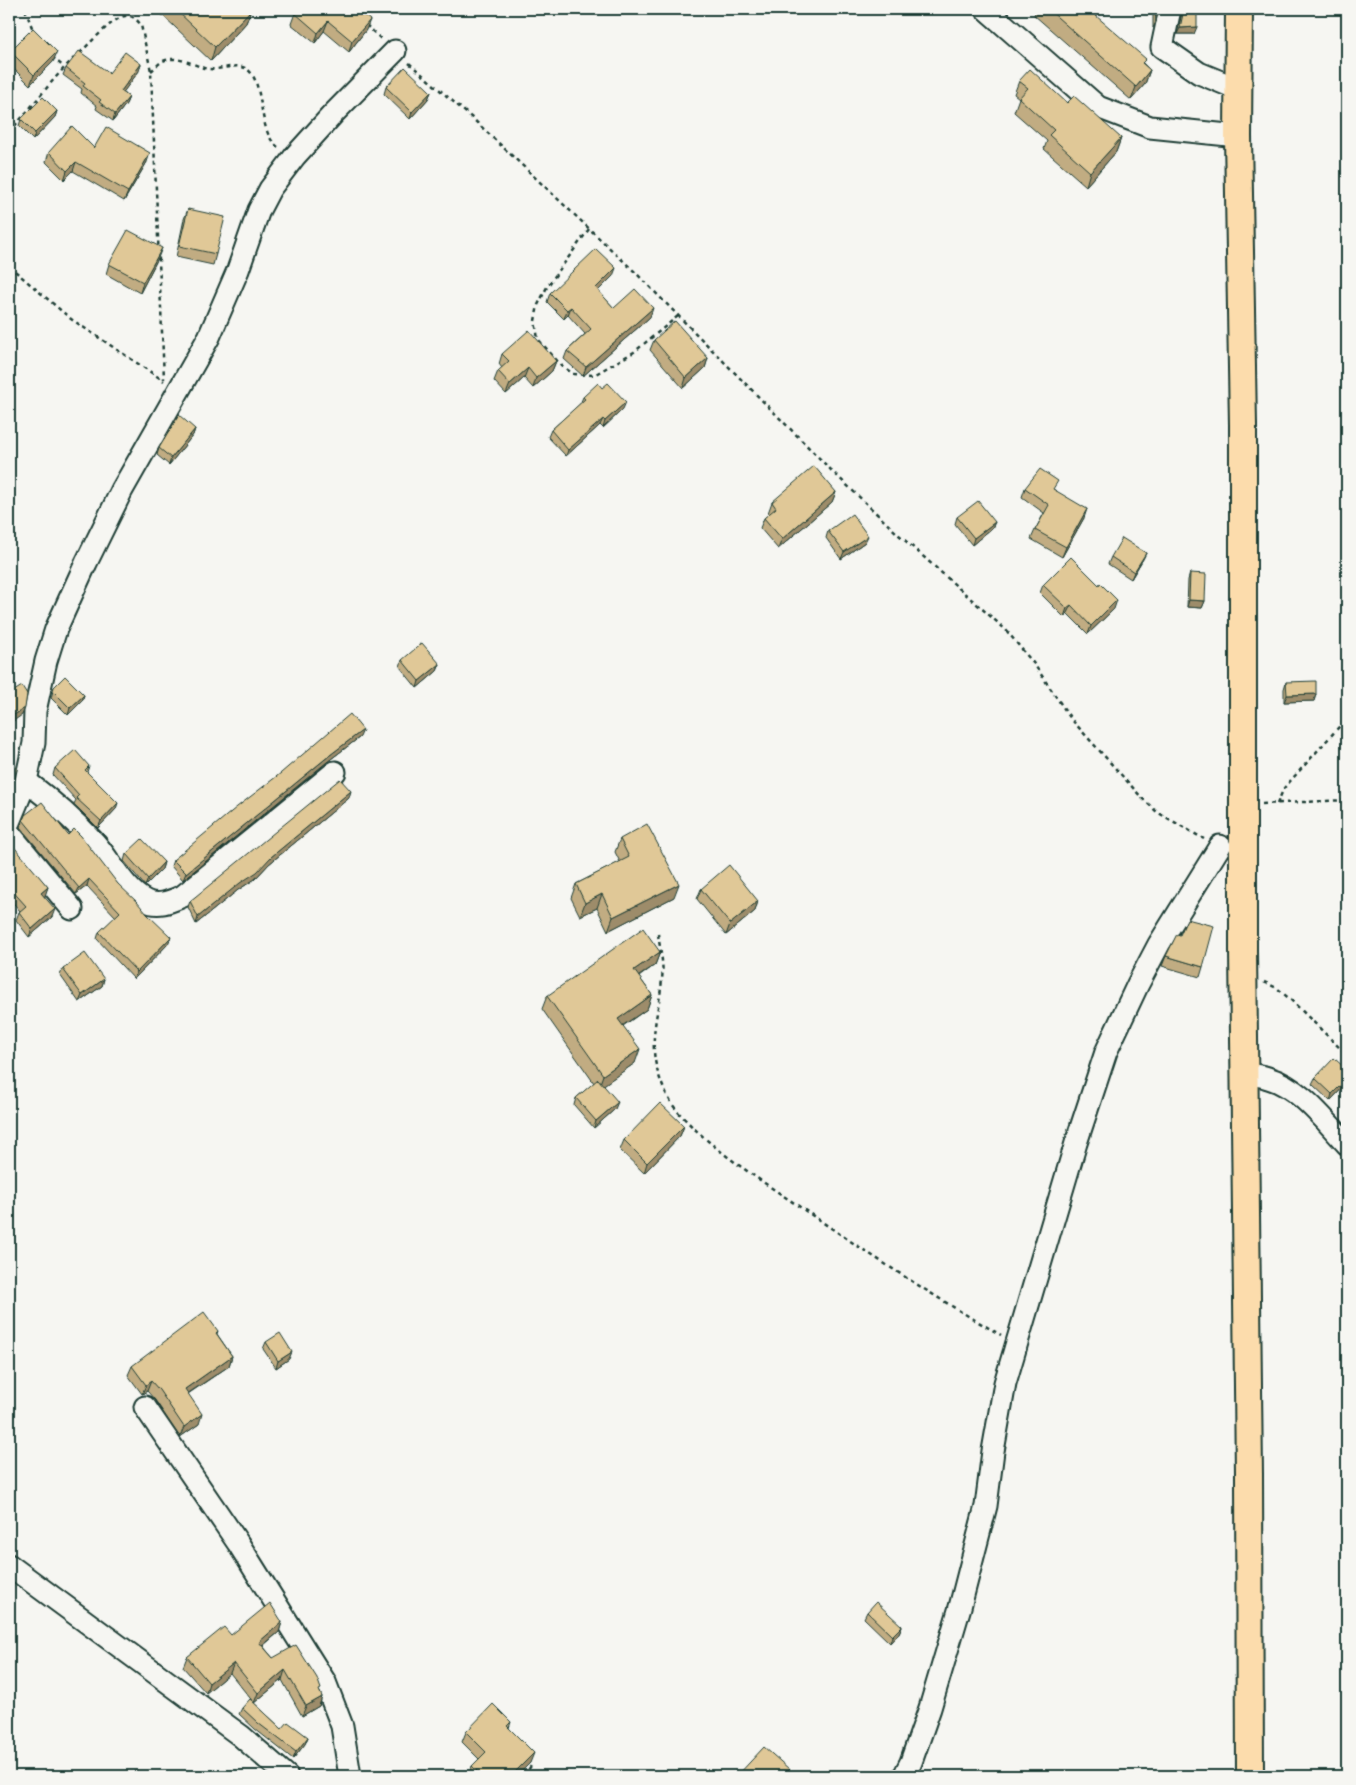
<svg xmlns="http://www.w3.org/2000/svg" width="1356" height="1785" font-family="'Balsamiq Sans',sans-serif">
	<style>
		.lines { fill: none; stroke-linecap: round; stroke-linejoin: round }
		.minor-casing { stroke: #1f3d34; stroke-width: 25 }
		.major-casing { stroke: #1f3d34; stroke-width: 30 }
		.path { stroke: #1f3d34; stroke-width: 2.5; stroke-dasharray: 4 4; stroke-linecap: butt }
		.minor { stroke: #f6f6f2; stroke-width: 21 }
		.major { stroke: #fcdcac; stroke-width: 26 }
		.wall { fill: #c1ac82; stroke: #1f3d34 }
		.shaded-wall { fill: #9d8c6a; stroke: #1f3d34 }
		.building { fill: #e0c897; stroke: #1f3d34 }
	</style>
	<rect width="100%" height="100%" fill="#f6f6f2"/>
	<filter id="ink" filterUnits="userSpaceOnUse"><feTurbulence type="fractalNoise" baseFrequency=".02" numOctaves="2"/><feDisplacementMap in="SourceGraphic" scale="10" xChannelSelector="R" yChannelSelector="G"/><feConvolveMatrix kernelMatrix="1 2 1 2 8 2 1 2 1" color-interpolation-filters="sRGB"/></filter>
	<g filter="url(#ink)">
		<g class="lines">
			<defs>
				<path id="minor" d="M986 9 1098 107 1150 127 1238 136
					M1170 9 1162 47 1199 73 1238 89
					M26 781C51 800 74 820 95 843 110 860 125 891 146 901 159 907 171 901 183 896L335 772
					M9 822 26 781 34 743 35 711 46 661 56 629 86 563 122 490 209 337 238 270 259 210 270 189 295 156 334 113 395 51
					M9 833 72 909
					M1245 1074C1252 1075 1260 1075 1268 1078 1300 1087 1325 1121 1347 1144
					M145 1407 238 1543 325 1682 342 1726 350 1776
					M9 1565 241 1736 287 1776
					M904 1776 911 1762 930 1708 960 1607 986 1506 993 1451 1005 1383 1076 1143 1106 1052 1138 984 1159 944 1220 846"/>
				<path id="major" d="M1239 9 1238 136 1243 425V950L1249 1474 1250 1776"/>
			</defs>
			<use href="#minor" class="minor-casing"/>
			<use href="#major" class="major-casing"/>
			<path class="path" d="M25 9 33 30
				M366 25 382 40
				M80 53C89 44 113 18 125 16 132 14 137 20 141 25L151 71 164 379
				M52 57 64 67
				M409 63 472 118 634 271 831 470 899 535 1006 630 1034 664 1071 719 1143 799 1157 812 1204 839
				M151 71C155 68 159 63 163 61 176 55 192 64 204 68 219 72 230 64 242 67 267 73 255 131 278 147
				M9 132C31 109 51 80 74 58
				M589 229 547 287 538 305 535 321 538 339 561 365 573 374 594 375 634 352 678 316
				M9 266 71 319 164 381
				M1262 804 1347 800
				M1277 804 1284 788 1347 718
				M658 934C660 949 664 964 662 979 659 1013 647 1041 659 1076 663 1089 671 1105 681 1115 715 1152 759 1179 800 1207 866 1252 932 1296 1001 1335
				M1264 982 1277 988 1292 1001 1347 1055
				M524 1776 533 1763"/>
			<use href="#minor" class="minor"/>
			<use href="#major" class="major"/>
		</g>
		<path class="wall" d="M160 9H250L251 10 246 23 211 61 159 12Z
			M1037 9H1088L1150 70 1145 84 1131 100 1034 15Z
			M1153 9H1158L1156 22 1153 28Z
			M1183 9H1197L1194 34H1177Z
			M295 13 366 30 349 52 324 31 315 43 291 24Z
			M10 51 53 62 30 85 9 64V55Z
			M66 68 109 73 139 71 123 92 129 97 126 104 113 121 96 109 97 106 81 93 82 89 63 75Z
			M1019 81 1067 103 1121 138 1116 152 1086 186 1044 149 1047 141 1014 112 1019 98 1014 94Z
			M386 87 431 92 428 99 410 119 384 94Z
			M57 111 55 117 33 140 19 126 21 119Z
			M94 148 147 162 124 201 73 171 64 180 46 162 49 152Z
			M188 209 216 254 213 265 176 257 184 219Z
			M158 258 140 293 106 274 109 264Z
			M613 276 598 291 614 308 650 317 583 376 564 359 567 351 585 334 568 315 564 319 547 302 550 293Z
			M654 340 708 358 705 368 683 388 650 350Z
			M502 354 556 361 552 371 533 388 524 378 506 394 494 381 498 371 502 368 499 364Z
			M583 397 623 409 603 428 600 425 566 456 548 437 551 430 580 404Z
			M195 429 193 435 169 465 157 455 159 448Z
			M1025 488 1055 490 1084 518 1062 557 1031 539 1035 530 1044 513 1022 497Z
			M836 492 832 502 778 549 760 528 764 518 769 514 768 513 772 502Z
			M957 517 995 522 992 528 972 545 955 524Z
			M828 531 865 542 841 559 826 538Z
			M1146 553 1143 559 1131 579 1108 564 1111 557Z
			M1190 573 1205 601 1202 608 1187 607 1188 580Z
			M1043 585 1114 609 1088 634 1067 613 1064 617 1040 593Z
			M402 660 440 664 437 671 417 688 400 667Z
			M1286 682 1316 694 1314 701 1284 702V689Z
			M54 687 84 695 82 701 68 715 51 698Z
			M360 737 327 762 183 880 171 866 173 860Z
			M89 766 87 772 116 809 98 828 74 804 76 800 53 775 55 768Z
			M349 798 269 864 255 879 238 890 196 924 188 907 190 901Z
			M25 815 68 835 118 884 168 944 134 979 97 939 99 932 116 917 87 886 76 894 20 827Z
			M620 839 674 897 608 931 597 908 580 916 571 898 576 884 620 862 615 852Z
			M9 845 48 887 44 896 52 917 29 937 16 920 19 912 20 911 9 898Z
			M126 854 164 862 162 869 145 886 124 861Z
			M701 889 758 901 755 911 726 935 697 899Z
			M660 952 655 965 639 977 652 995 647 1009 623 1026 635 1063 603 1085 615 1109 594 1128 574 1105 576 1098 594 1083 542 1009 547 996Z
			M1166 956 1203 967 1200 977 1162 966Z
			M63 969 104 979 102 986 79 1002 60 975Z
			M1347 1070V1083L1330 1101 1312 1084 1315 1078Z
			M684 1126 680 1136 644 1173 620 1150 624 1140Z
			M218 1331 217 1334 232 1356 229 1366 188 1394 199 1424 180 1437 155 1400 147 1391 142 1394 128 1375 132 1366Z
			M266 1342 289 1359 276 1368 263 1349Z
			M867 1612 902 1626 899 1633 890 1643 864 1618Z
			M282 1622 279 1632 263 1646 273 1658 320 1692 322 1697 319 1706 302 1716 282 1680 254 1703 282 1729 308 1737 305 1744 293 1759 255 1729 239 1714 242 1708 254 1703 230 1673 206 1693 183 1667 187 1657 231 1635Z
			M511 1722 509 1728 530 1763 517 1776H468L472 1766 479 1759 462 1742 466 1732Z"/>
		<path class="shaded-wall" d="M251 10 246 23 211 61 215 47Z
			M370 20 366 30 349 52 352 41Z
			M328 21 324 31 315 43 318 33Z
			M1197 27 1194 34H1177L1180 28Z
			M57 52 53 62 30 85 34 75Z
			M141 64 139 71 119 98 121 91Z
			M1150 70 1145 84 1131 100 1136 87Z
			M431 92 428 99 410 119 412 112Z
			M129 97 126 104 113 121 115 114Z
			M57 111 55 117 33 140 35 133Z
			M1121 138 1116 152 1086 186 1090 172Z
			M150 153 147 162 124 201 128 192Z
			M76 162 73 171 64 180 67 171Z
			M162 248 158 258 140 293 143 282Z
			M616 268 613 276 593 296 596 288Z
			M571 307 568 315 564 319 567 310Z
			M653 308 650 317 583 376 586 367Z
			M708 358 705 368 683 388 686 378Z
			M556 361 552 371 533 388 536 378Z
			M528 368 524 378 506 394 510 384Z
			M626 402 623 409 603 428 605 421Z
			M603 419 600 425 566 456 568 450Z
			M195 429 193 435 169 465 171 458Z
			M836 492 832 502 778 549 782 539Z
			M1087 509 1084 518 1062 557 1066 547Z
			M995 522 992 528 972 545 974 538Z
			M868 536 865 542 841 559 844 552Z
			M1146 553 1143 559 1131 579 1134 572Z
			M1117 600 1114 609 1088 634 1091 626Z
			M1189 600 1205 601 1202 608 1187 607Z
			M1071 605 1067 613 1064 617 1067 608Z
			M440 664 437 671 417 688 419 681Z
			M1316 694 1314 701 1284 702 1287 695Z
			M84 695 82 701 68 715 70 708Z
			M25 708 22 715 9 724V718Z
			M363 730 360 737 327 762 183 880 186 873 330 755Z
			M351 791 349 798 269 864 255 879 238 890 196 924 198 917Z
			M118 803 116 809 98 828 101 821Z
			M164 862 162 869 145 886 148 879Z
			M89 879 87 886 76 894 79 888Z
			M679 884 674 897 608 931 613 917Z
			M48 887 45 896 38 901 41 893Z
			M602 894 597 908 580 916 585 903Z
			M758 901 755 911 726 935 730 924Z
			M55 909 52 917 29 937 32 929Z
			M171 937 168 944 134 979 137 972Z
			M660 952 655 965 629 983 634 970Z
			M104 979 102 986 79 1002 82 995Z
			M652 995 647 1009 613 1032 618 1019Z
			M640 1049 635 1063 598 1089 603 1075Z
			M1347 1079V1083L1330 1101 1332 1094Z
			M618 1102 615 1109 594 1128 596 1121Z
			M684 1126 680 1136 644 1173 647 1163Z
			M292 1352 289 1359 276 1368 278 1361Z
			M232 1356 229 1366 181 1398 185 1389Z
			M151 1381 147 1391 142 1394 146 1385Z
			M202 1414 199 1424 180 1437 184 1427Z
			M282 1622 279 1632 256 1651 259 1642Z
			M902 1626 899 1633 890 1643 892 1636Z
			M234 1663 230 1673 206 1693 209 1683Z
			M285 1670 282 1680 254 1703 258 1693Z
			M322 1697 319 1706 302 1716 306 1706Z
			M308 1737 305 1744 293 1759 296 1752Z
			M534 1753 530 1763 517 1776H511Z"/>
		<path class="building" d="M175 9H250L251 10 215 47Z
			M298 9H356L370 20 352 41 328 21 318 33 295 13Z
			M1048 9H1088L1146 59 1142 63 1150 70 1136 87Z
			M1155 9H1158L1156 22Z
			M1184 9H1197V27L1180 28Z
			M33 28 57 52 34 75 10 51Z
			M79 51 109 73 125 52 141 64 121 91 129 97 115 114 99 102 101 100 83 86 85 83 66 68Z
			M405 67 431 92 412 112 386 87Z
			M1030 69 1067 103 1074 96 1121 138 1090 172 1049 135 1054 130 1019 98 1028 88 1019 81Z
			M43 97 57 111 35 133 21 119Z
			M72 126 94 148 106 127 150 153 128 192 76 162 67 171 49 152Z
			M188 209 225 217 216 254 179 246Z
			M128 230 162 248 143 282 109 264Z
			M596 249 616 268 596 288 614 308 635 289 653 308 586 367 567 351 591 329 571 307 567 310 550 293Z
			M675 321 708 358 686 378 654 340Z
			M529 330 556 361 536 378 528 368 510 384 498 371 509 361 502 354Z
			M598 383 602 388 608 383 626 402 605 421 603 419 568 450 551 430 585 399 583 397Z
			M179 415 195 429 171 458 159 448Z
			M814 466 836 492 782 539 764 518 776 508 772 502Z
			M1040 469 1058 481 1053 489 1087 509 1066 547 1035 530 1049 505 1025 488Z
			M978 501 995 522 974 538 957 517Z
			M852 514 868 536 844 552 828 531Z
			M1122 538 1146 553 1134 572 1111 557Z
			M1071 557 1099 585 1100 583 1117 600 1091 626 1071 605 1067 608 1043 585Z
			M1190 573 1206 574 1205 601 1189 600Z
			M422 643 440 664 419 681 402 660Z
			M65 676 84 695 70 708 53 691 54 687Z
			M1316 681V694L1287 695 1286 682Z
			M10 684 14 691 22 686 27 694 25 708 9 718V685Z
			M350 714 363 730 330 755 186 873 173 860 237 807 281 773Z
			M75 750 89 766 85 770 118 803 101 821 76 798 79 795 55 768Z
			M9 757 17 769 9 789Z
			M340 779 351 791 271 857 257 872 240 883 198 917 190 901Z
			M42 802 68 835 74 829 81 836 118 884 137 902 147 914 171 937 137 972 99 932 120 912 89 879 79 888 23 820 25 815Z
			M647 824 679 884 613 917 602 894 585 903 576 884 629 857 620 839Z
			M142 839 164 862 148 879 126 854Z
			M10 842 48 887 41 893 55 909 32 929 19 912 26 906 9 887V845Z
			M729 865 758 901 730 924 701 889Z
			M1187 919 1214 926 1203 967 1166 956 1177 934 1180 935Z
			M643 928 660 952 634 970 652 995 618 1019 640 1049 603 1075 547 996Z
			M85 953 104 979 82 995 63 969Z
			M1334 1058 1347 1070V1079L1332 1094 1315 1078Z
			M598 1079 618 1102 596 1121 576 1098Z
			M660 1103 684 1126 647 1163 624 1140Z
			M204 1312 218 1331 216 1333 232 1356 185 1389 202 1414 184 1427 159 1390 151 1381 146 1385 132 1366Z
			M280 1333 292 1352 278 1361 266 1342Z
			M876 1602 902 1626 892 1636 867 1612Z
			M270 1603 282 1622 259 1642 273 1658 296 1645 317 1678 321 1689 319 1690 322 1697 306 1706 285 1670 258 1693 234 1663 209 1683 187 1657 224 1627 231 1635Z
			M250 1699 282 1729 288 1722 308 1737 296 1752 258 1723 242 1708Z
			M493 1704 511 1722 507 1726 534 1753 511 1776H482L472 1766 486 1752 466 1732Z
			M764 1747 797 1776H737Z"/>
	</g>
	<rect width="1356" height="1785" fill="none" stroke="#f6f6f2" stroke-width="30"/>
	<rect x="15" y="15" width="1326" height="1755" fill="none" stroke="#1f3d34" stroke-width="2" filter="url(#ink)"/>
</svg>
